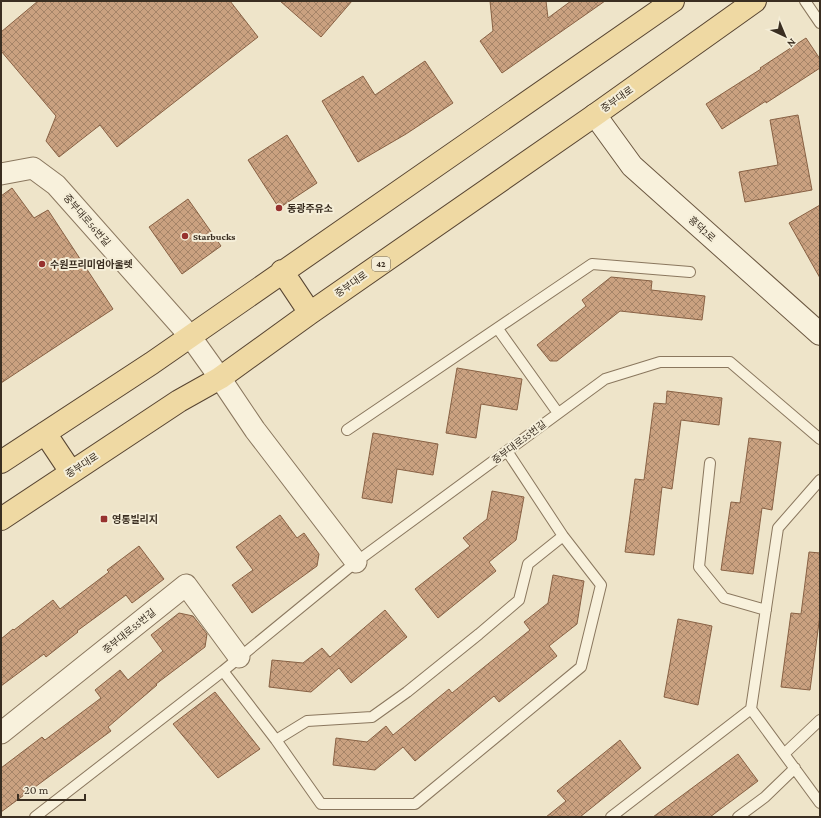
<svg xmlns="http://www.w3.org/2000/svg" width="821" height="818" font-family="'Crimson Pro','Noto Sans KR',serif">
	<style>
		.building { fill: url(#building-cross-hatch); stroke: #886144 }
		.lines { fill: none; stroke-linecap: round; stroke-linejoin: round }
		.lane-casing { stroke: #8a775e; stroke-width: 12 }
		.street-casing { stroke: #8a775e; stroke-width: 23 }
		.secondary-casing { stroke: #6c5841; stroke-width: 24 }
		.primary-casing { stroke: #584532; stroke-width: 24 }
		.lane { stroke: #f8f1dc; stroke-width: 10 }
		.street { stroke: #f8f1dc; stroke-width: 21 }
		.secondary { stroke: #f8f1dc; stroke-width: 22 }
		.primary { stroke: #efd9a3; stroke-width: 22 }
		.poi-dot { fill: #97322f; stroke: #f5eed8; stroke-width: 1.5 }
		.labels { text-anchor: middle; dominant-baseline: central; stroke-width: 4; stroke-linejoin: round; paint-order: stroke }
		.shield { fill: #f5eed8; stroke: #726858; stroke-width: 1 }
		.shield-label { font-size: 9px; font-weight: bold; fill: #3a2e21 }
		.street-label { font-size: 10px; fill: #3a2e21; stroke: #f5eed8 }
		.poi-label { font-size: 10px; font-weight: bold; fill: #3a2e21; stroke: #f5eed8; text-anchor: start }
	</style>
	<defs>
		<pattern id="building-cross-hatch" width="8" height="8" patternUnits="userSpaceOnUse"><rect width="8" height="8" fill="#caa180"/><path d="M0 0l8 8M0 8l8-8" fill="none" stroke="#a58468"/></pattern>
	</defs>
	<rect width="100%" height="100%" fill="#eee4c9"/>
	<path class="building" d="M38 1H230L258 37 117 147 100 125 59 157 46 141 56 116 1 51V32Z
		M280 1H352L321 37Z
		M490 1H546L548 18 571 1H605L502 73 480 41 493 31Z
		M806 38 820 59V68L766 103V101L722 129 706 104 761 69 760 68Z
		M425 61 453 103 406 134 358 162 322 101 363 76 375 95Z
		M798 115 812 190 745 202 739 172 778 165 770 120Z
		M287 135 317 183 279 208 248 160Z
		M12 188 34 218 48 210 113 309 1 383V196Z
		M188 199 221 246 182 274 149 227Z
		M820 205V278L789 223Z
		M611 277 652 281 651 290 705 296 702 320 620 311 557 361H550L537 345 586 306 582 300Z
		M457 368 522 379 517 410 481 404 476 438 446 433Z
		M667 391 722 398 719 425 681 420 672 489 662 487 654 555 625 552 635 479 644 480 654 403 666 404Z
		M373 433 438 444 433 475 397 469 392 503 362 498Z
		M749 438 781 442 772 510 762 508 753 574 721 570 731 502 740 503Z
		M492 491 524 497 516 540 489 562 496 571 438 618 415 589 470 546 463 538 487 519Z
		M280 515 297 538 304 533 319 554 317 566 252 613 232 585 253 570 236 547Z
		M139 546 164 579 132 603 126 595 77 631 78 632 46 657 44 654 1 686V639L13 629 14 630 53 600 60 609 109 572 107 570Z
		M809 552 820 553V615L810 690 781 687 791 613 801 614Z
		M553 575 584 581 577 624 549 646 557 656 499 702 494 696 415 761 403 747 375 770 333 765 336 738 367 742 386 726 393 735 449 689 452 693 530 630 524 622 548 603Z
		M385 610 407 637 351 683 339 668 311 692 269 687 272 660 303 663 322 648 330 657Z
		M179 613 193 616 207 634 205 647 156 684 157 685 108 727 111 731 1 812V768L42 737 45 740 101 698 95 690 120 670 128 680 163 651 151 635Z
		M678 619 712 626 698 705 664 697Z
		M215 692 260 749 218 778 173 724Z
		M620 740 641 768 580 817H546L566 801 557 791Z
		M738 754 758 781 710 817H653Z"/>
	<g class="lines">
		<defs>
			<path id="lane" d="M805 1 820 23
				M498 329 558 413
				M347 430 592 264 690 272
				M710 463 699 567 724 598 766 610
				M820 480 778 528 751 709 820 803
				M223 671 276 740 321 804H415L581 667 601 585 563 536 507 451
				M276 740 307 721 372 717 407 692 479 634 519 600 528 564 563 536
				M784 754 820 720
				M35 817 223 671 356 562 605 379 660 362H730L820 439
				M611 817 751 709
				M738 817 765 797 795 768"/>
			<path id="street" d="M1 174 33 168 56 185 190 336 220 378 255 430 356 562
				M1 733 186 585 239 657"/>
			<path id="secondary" d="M595 115 632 166 820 334"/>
			<path id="primary" d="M282 271 310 313
				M45 433 71 472
				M1 462 152 363 673 1
				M1 519 179 401 220 378 310 313 595 115 755 1"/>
		</defs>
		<use href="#lane" class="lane-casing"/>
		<use href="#street" class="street-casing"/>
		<use href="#secondary" class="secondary-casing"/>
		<use href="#primary" class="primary-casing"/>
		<use href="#lane" class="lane"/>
		<use href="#street" class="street"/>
		<use href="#secondary" class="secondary"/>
		<use href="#primary" class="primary"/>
	</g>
	<g class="poi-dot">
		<circle cx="279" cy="208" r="4"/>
		<circle cx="185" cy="236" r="4"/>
		<circle cx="42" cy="264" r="4"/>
		<rect x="100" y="515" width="8" height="8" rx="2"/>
	</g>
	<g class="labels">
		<rect class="shield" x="372" y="257" width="18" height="14" rx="3"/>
		<g class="shield-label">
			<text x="381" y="264">42</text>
		</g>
		<g class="street-label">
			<text transform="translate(617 99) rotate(-35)">중부대로</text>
			<text transform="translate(87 220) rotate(49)">중부대로56번길</text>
			<text transform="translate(702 229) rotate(42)">흥덕2로</text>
			<text transform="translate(351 284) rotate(-35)">중부대로</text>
			<text transform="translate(519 442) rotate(-37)">중부대로55번길</text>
			<text transform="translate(82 465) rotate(-33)">중부대로</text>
			<text transform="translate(129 631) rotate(-39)">중부대로55번길</text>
		</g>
		<g class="poi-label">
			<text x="287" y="208">동광주유소</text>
			<text x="193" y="236">Starbucks</text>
			<text x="50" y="264">수원프리미엄아울렛</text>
			<text x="112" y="519">영통빌리지</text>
		</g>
	</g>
	<rect width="821" height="818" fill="none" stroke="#3a2e21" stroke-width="4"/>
	<g transform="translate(785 36) rotate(136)" stroke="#f5eed8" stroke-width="3" paint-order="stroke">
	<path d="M0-3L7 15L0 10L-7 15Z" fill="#3a2e21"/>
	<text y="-6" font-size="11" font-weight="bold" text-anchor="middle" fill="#3a2e21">N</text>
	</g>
	<path d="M18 794v6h67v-6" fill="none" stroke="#3a2e21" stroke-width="2"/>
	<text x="24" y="794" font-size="12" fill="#3a2e21" stroke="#f5eed8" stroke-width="3" paint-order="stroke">20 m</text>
</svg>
